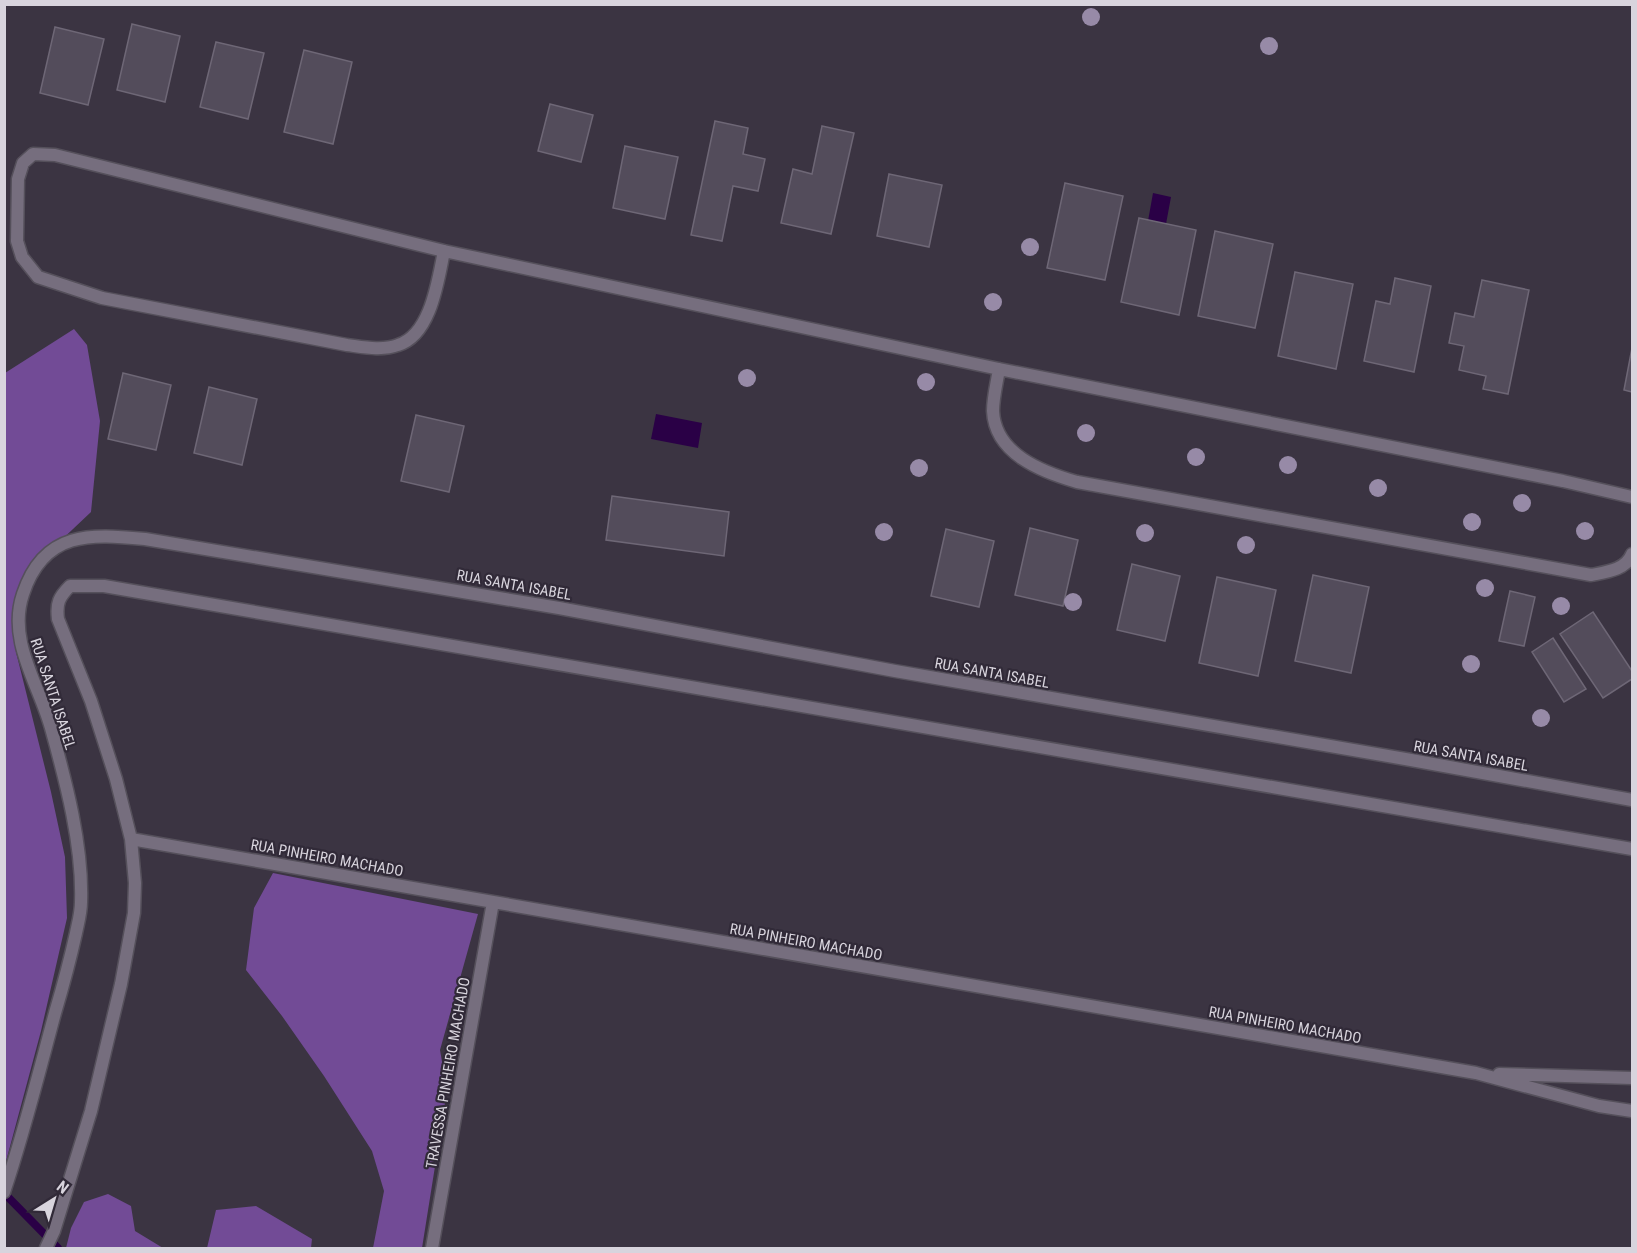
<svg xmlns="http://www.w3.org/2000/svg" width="1637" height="1253" font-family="'Roboto Condensed',sans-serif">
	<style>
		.forest { fill: #724b96 }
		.water { fill: #2a0046 }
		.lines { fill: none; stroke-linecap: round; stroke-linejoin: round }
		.stream { stroke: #2a0046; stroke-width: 8 }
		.building { fill: #534c5b; stroke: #6e6776; stroke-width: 1.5 }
		.minor-casing { stroke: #55505b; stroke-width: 15 }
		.minor { stroke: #766e7e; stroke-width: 12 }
		.tree { fill: #978aa7 }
		.labels { text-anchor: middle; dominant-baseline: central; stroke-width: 4.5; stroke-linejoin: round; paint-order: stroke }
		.street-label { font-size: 15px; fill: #d8d4dd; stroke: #312a38 }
	</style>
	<rect width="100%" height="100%" fill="#3b3442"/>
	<path class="forest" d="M74 329 87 345 100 421 91 512 55 546 17 602 12 628 16 652 51 792 65 857 67 918 41 1031 5 1165V373Z
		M273 873 478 914 440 1050 447 1091 422 1248H373L384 1191 372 1151 324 1076 282 1016 246 970 254 908Z
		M108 1194 131 1206 135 1231 163 1248H66L71 1228 84 1202Z
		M256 1206 312 1239 311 1248H207L216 1210Z"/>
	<path class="water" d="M1153 193 1171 197 1166 224 1148 221Z
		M656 414 702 423 698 448 651 439Z"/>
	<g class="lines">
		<path class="stream" d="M4 1193 58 1248"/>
	</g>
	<path class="building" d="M132 24 180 36 165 102 117 90Z
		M55 27 104 39 88 105 40 93Z
		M216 42 264 53 248 119 200 107Z
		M304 50 352 62 333 144 284 132Z
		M550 104 593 115 581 162 538 151Z
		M715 121 748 128 743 154 765 159 758 191 733 186 722 241 691 235Z
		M822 126 854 133 831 234 781 223 793 169 812 174Z
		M625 146 678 157 665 219 613 208Z
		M889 174 942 185 929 247 877 236Z
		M1065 183 1123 196 1105 280 1047 268Z
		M1139 218 1196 230 1179 315 1121 302Z
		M1215 231 1273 244 1255 328 1198 316Z
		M1295 272 1353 284 1336 369 1278 356Z
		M1395 278 1431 286 1414 372 1364 361 1376 301 1390 304Z
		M1482 280 1529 290 1508 394 1483 389 1486 376 1459 370 1464 346 1449 343 1455 313 1474 317Z
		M1632 348V392L1624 390Z
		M123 373 171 385 156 450 108 439Z
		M209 387 257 399 242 465 194 453Z
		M416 415 464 426 449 492 401 481Z
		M612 496 729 512 724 556 606 540Z
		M1030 528 1078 540 1063 606 1015 595Z
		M946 529 994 541 979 607 931 596Z
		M1132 564 1180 576 1165 641 1117 630Z
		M1313 575 1369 587 1351 673 1295 661Z
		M1217 577 1276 590 1258 676 1199 663Z
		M1510 591 1535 597 1524 646 1499 641Z
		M1593 612 1632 671V679L1603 698 1560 634Z
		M1553 638 1586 689 1564 702 1532 652Z"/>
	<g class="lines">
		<defs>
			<path id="minor" d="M444 251C438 280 431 335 398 345 382 351 363 347 347 345L102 298 38 277 22 257 17 241 18 179 23 163 33 154 55 155 444 251 999 369 1563 481 1632 497
				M999 369C997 382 993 397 993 411 995 454 1042 472 1077 482L1591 575C1606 572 1626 570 1632 554
				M131 839 1476 1073 1599 1106 1632 1111
				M1499 1074 1632 1078
				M4 1192C24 1133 39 1072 55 1013 63 986 70 960 76 933 78 923 81 913 81 902 83 846 66 782 51 728 39 684 7 641 23 594 44 530 91 534 145 539L559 608 895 671 1411 760 1632 800
				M46 1248 54 1231 91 1111 121 984 134 913 135 883 131 839 116 779 91 701 58 619C56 603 59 597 70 586H104L1632 849
				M432 1248 493 902"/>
		</defs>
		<use href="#minor" class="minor-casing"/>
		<use href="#minor" class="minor"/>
	</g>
	<g class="tree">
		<circle cx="1091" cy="17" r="9"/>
		<circle cx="1269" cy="46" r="9"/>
		<circle cx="1030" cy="247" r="9"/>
		<circle cx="993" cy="302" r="9"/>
		<circle cx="747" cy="378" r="9"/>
		<circle cx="926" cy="382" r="9"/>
		<circle cx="1086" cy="433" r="9"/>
		<circle cx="1196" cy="457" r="9"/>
		<circle cx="1288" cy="465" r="9"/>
		<circle cx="919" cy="468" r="9"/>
		<circle cx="1378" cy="488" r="9"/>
		<circle cx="1522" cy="503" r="9"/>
		<circle cx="1472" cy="522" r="9"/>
		<circle cx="1585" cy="531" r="9"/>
		<circle cx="884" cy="532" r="9"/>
		<circle cx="1145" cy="533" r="9"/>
		<circle cx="1246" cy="545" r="9"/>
		<circle cx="1485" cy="588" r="9"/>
		<circle cx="1073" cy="602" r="9"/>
		<circle cx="1561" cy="606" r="9"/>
		<circle cx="1471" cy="664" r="9"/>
		<circle cx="1541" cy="718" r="9"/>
	</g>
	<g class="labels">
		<g class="street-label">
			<text transform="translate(514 585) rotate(10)">RUA SANTA ISABEL</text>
			<text transform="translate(992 673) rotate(10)">RUA SANTA ISABEL</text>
			<text transform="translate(53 694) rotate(72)">RUA SANTA ISABEL</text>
			<text transform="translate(1471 756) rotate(10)">RUA SANTA ISABEL</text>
			<text transform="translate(327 858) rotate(10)">RUA PINHEIRO MACHADO</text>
			<text transform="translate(806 942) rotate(10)">RUA PINHEIRO MACHADO</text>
			<text transform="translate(1285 1025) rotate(10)">RUA PINHEIRO MACHADO</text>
			<text transform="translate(448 1073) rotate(-80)">TRAVESSA PINHEIRO MACHADO</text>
		</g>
	</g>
	<rect width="1637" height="1253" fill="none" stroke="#d8d4dd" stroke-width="12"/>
	<g transform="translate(54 1199) rotate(37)" stroke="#312a38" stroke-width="4.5" paint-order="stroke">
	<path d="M0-4.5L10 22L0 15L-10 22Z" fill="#d8d4dd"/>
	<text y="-9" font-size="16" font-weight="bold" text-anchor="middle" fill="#d8d4dd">N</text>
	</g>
</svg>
